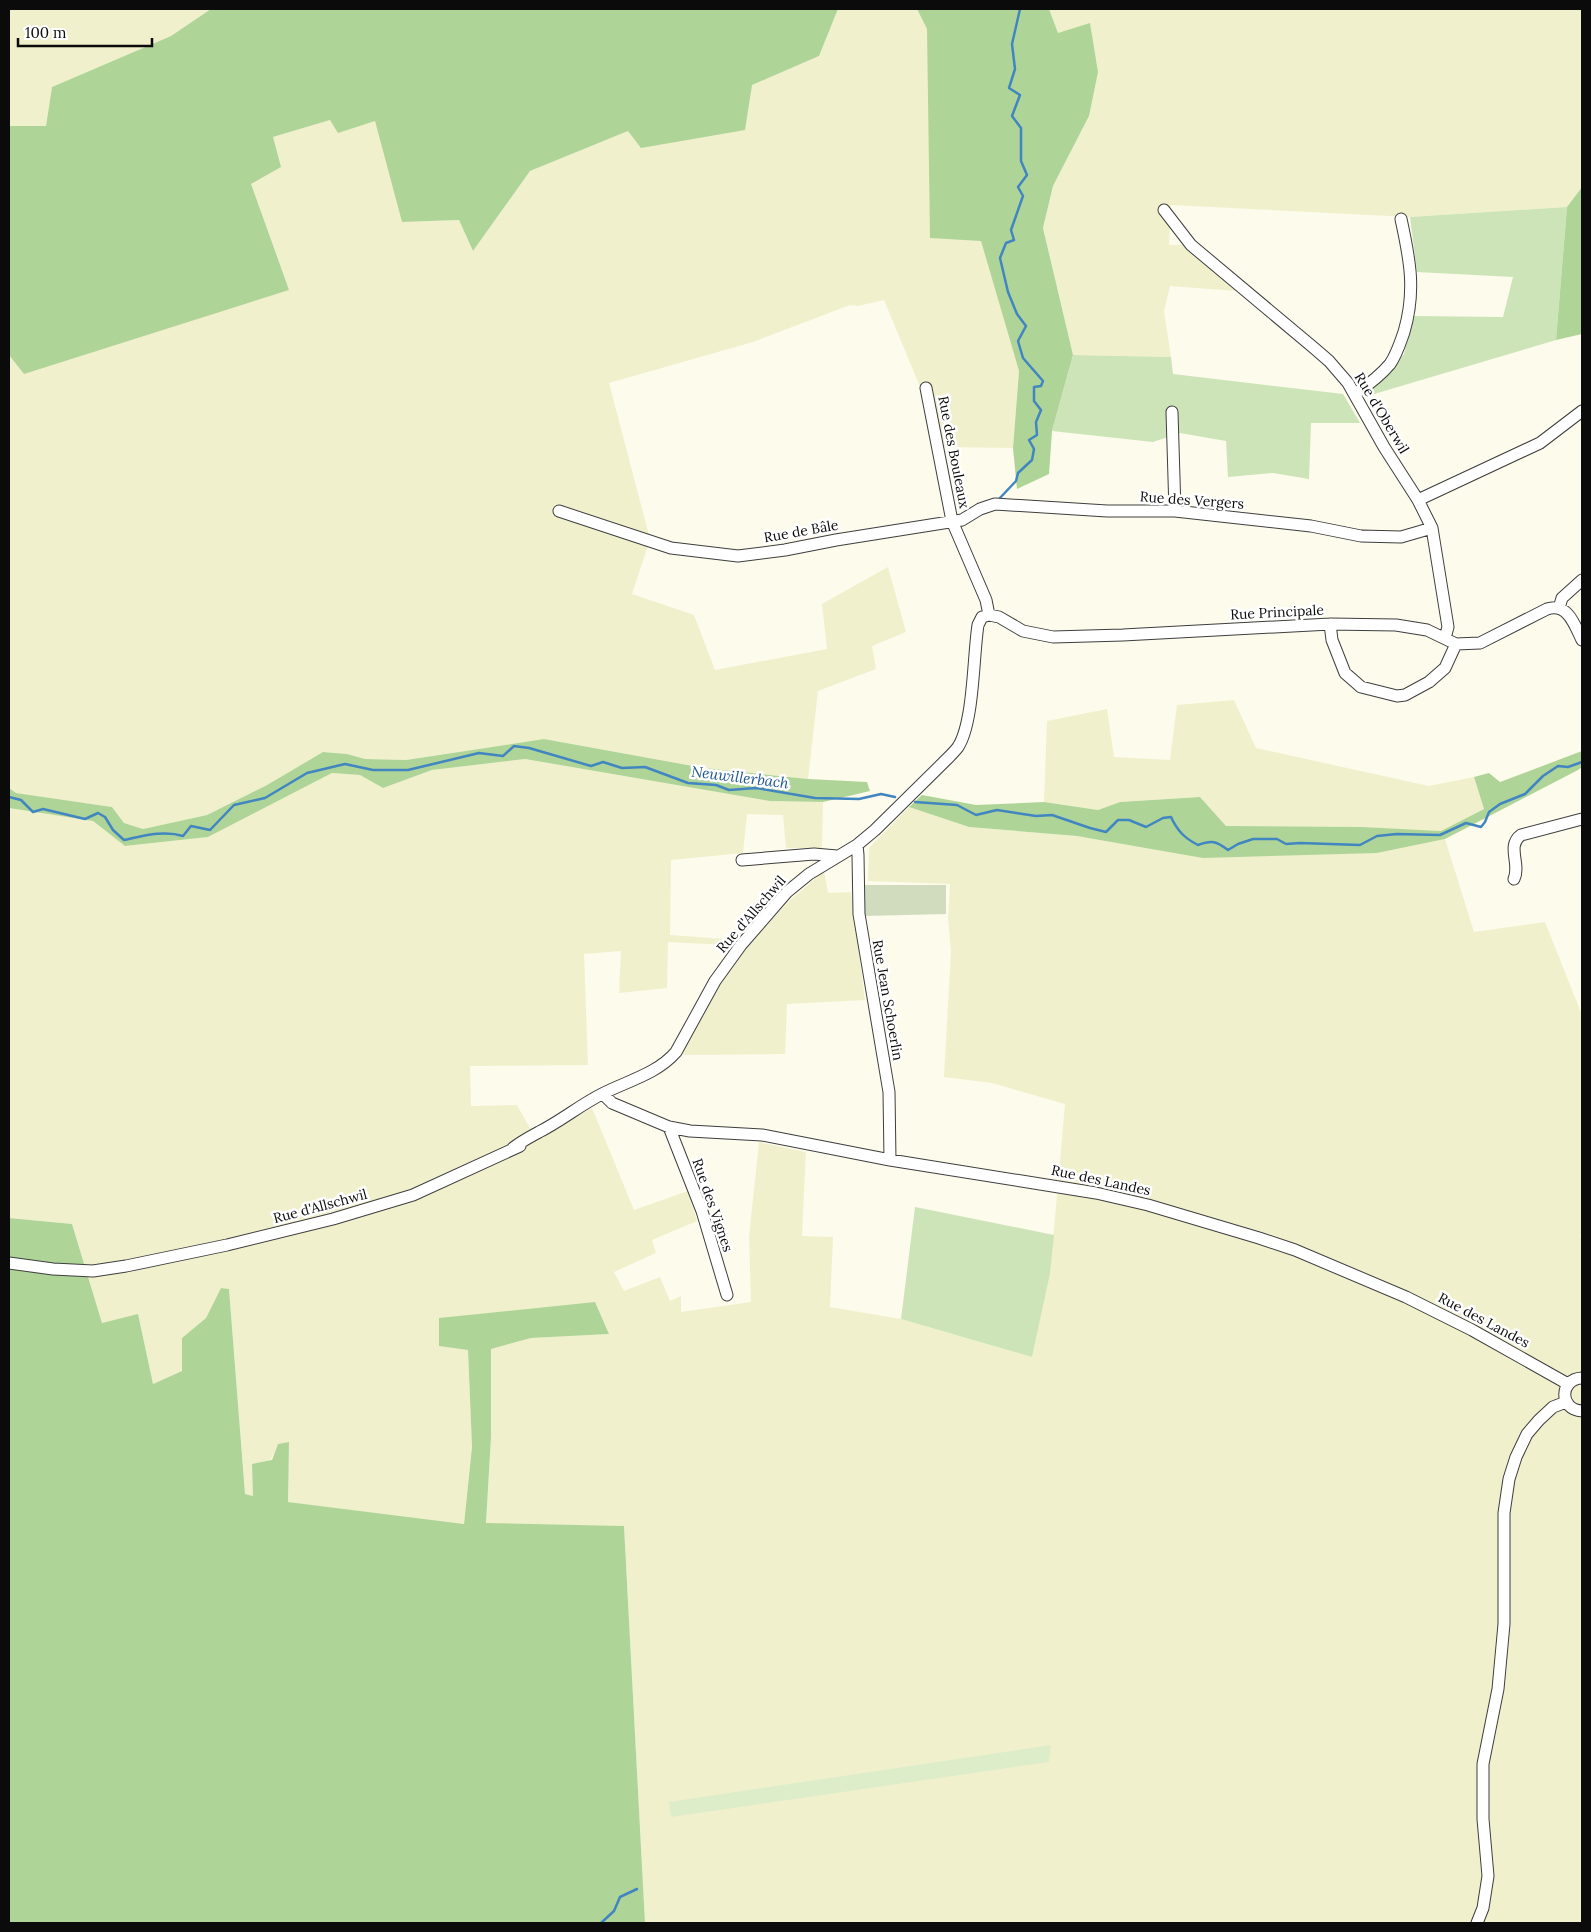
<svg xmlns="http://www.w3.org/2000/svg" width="1591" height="1932" font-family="Lora,serif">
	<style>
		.farmland { fill: #f1f0cd }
		.green { fill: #cce4b8 }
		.forest { fill: #afd498 }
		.cemetery { fill: #d1dcbf }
		.pitch { fill: #ddecc9 }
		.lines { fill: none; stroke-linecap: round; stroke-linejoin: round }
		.stream { stroke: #4185c1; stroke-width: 2.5 }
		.minor-casing { stroke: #3e3e3e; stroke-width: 13 }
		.minor { stroke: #fff; stroke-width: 11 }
		.labels { text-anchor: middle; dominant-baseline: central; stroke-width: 5; stroke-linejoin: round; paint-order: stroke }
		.street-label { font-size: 14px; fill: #0b0b0b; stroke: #fff }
		.water-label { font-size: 15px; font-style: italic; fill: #205791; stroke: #fff }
	</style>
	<rect width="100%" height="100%" fill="#fdfbeb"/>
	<path class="farmland" d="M9 9H211L171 36 52 87 46 126H9Z
		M838 9H917L927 29 981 240 1019 371 1013 448 945 447 884 300 858 306 850 305 753 342 609 383 650 539 632 594 694 615 715 670 827 649 822 604 888 567 906 632 872 646 876 669 818 691 808 779 704 768 544 739 406 760 365 759 347 754 323 752 267 785 207 815 143 829 124 823 112 807 16 793 9 788V355L24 374 251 184 273 137 330 120 338 132 375 120 402 222 459 220 473 251 530 171 628 131 752 85 819 56Z
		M1049 9H1582V187L1567 207 1410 217 1171 205 1169 245H1186L1236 291 1170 286 1164 311 1171 357 1073 355 1043 228 1053 186 1089 116Z
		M1234 700 1256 748 1429 786 1474 777 1484 809 1441 831 1363 827 1226 826 1200 797 1120 802 1098 810 1044 802 1047 721 1107 709 1114 757 1170 760 1177 705Z
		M525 759 770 801 823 802 822 848H786L783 815 747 814 743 853 671 860 670 935 752 941 789 901 824 871 828 893 851 892 865 1000 787 1004 785 1054 682 1055 710 998 746 946 668 942 667 988 619 993 621 951 584 954 588 1065 470 1066 471 1106 517 1105 536 1139 592 1108 634 1210 688 1191 697 1221 652 1240 656 1253 614 1272 624 1291 660 1277 670 1301 681 1296V1312L751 1302 749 1237 759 1142 806 1152 802 1236 833 1237 830 1307 901 1319 1032 1357 1050 1274 1065 1104 992 1083 944 1077 951 952 948 919 950 884 868 881 869 848 909 807 969 827 1077 836 1377 853 1445 839 1474 932 1545 922 1582 1015V1235H1580L1582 1241V1923H645L624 1526 486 1524 491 1437V1349L531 1338 609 1334 595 1303 468 1349 472 1447 464 1524 287 1502 289 1442 278 1445 253 1496 245 1494 229 1289 221 1288 206 1318 182 1338V1371L153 1384 138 1315 102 1323 72 1224 9 1218V808L93 821 125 846 208 837 332 773 360 775 383 788 432 770Z"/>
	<path class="green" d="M1567 207 1556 340 1364 397 1404 354 1413 316 1503 317 1513 277 1417 272 1410 217Z
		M1073 355 1171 357 1173 374 1343 394 1360 423H1311L1309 479 1273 473 1228 477 1226 441 1180 433 1153 442 1052 431Z
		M915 1207 1054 1235 1050 1274 1032 1357 901 1319Z"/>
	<path class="forest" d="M211 9H838L819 56 752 85 745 130 641 148 628 131 530 171 473 251 459 220 402 222 375 121 338 133 330 120 273 137 281 167 251 184 289 290 24 374 9 355V126H46L52 87 171 36Z
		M917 9H1049L1058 33 1090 23 1098 72 1089 116 1053 186 1043 228 1073 355 1052 431 1049 474 1017 489 1013 448 1019 371 981 241 930 238 927 29Z
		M1582 187V334L1556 340 1567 207Z
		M544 739 704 768 808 779 867 782 870 791 823 802 770 801 525 759 432 770 383 788 360 775 332 773 208 837 125 846 93 821 9 808V788L16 793 112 807 124 823 143 829 207 815 267 785 323 752 347 754 365 759 406 760Z
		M1582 751V767L1578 770 1445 839 1377 853 1203 858 1077 836 969 827 909 807 922 795 976 805 1044 802 1098 810 1120 802 1200 797 1226 826 1363 827 1441 831 1484 809 1474 777 1489 773 1500 782Z
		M9 1218 72 1224 102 1323 138 1314 153 1384 182 1371V1338L206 1318 221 1288 229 1289 245 1494 253 1496 252 1464 272 1460 278 1444 289 1442 288 1502 464 1524 472 1447 468 1350 439 1346V1318L595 1302 609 1334 531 1338 491 1349V1437L486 1523 624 1526 645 1923H9Z"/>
	<path class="cemetery" d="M863 885H946V914L864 916Z"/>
	<path class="pitch" d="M1051 1745 1049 1762 671 1817 669 1802Z"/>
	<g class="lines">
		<path class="stream" d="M998 500 1016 481 1018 473 1032 460 1034 449 1029 440 1037 435 1036 422 1041 410 1034 401V387L1041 386 1043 381 1023 358 1018 341 1026 326 1017 314 1008 292 1000 258 1006 243 1014 240 1011 230 1023 196 1018 187 1027 175 1021 161V128L1012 116 1020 95 1009 88 1015 69 1012 44 1020 9
			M9 797 21 800 33 812 43 809 85 819 98 813 105 817 113 830 124 840C143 836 164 830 183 836L191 826 210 830 234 805 265 798 307 773 345 764 373 770H408L479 753 503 756 514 746 529 748 591 766 603 762 622 768 645 767 688 783 716 785 729 790 756 788 815 798 859 799 881 794 895 797
			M915 802 957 805 976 815 997 810 1036 816 1052 815 1090 828 1106 832 1118 820H1129L1146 827 1163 818 1171 817C1177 830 1184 838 1198 845 1212 840 1216 841 1228 850L1238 844 1253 839H1277L1286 844 1300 843 1360 845 1377 836 1397 834 1440 835 1466 823 1481 827 1485 822 1489 812 1500 804 1525 794 1543 776 1558 766 1568 767 1582 762
			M601 1923 614 1911 620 1897 637 1889"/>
		<defs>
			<path id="minor" d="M1164 210 1191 245 1314 348 1329 361 1348 383 1384 447 1418 500 1432 528 1448 627 1445 638
				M926 388 952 521 986 600 989 615
				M1355 394C1368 385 1380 376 1390 364 1397 354 1400 343 1404 332 1416 291 1410 260 1401 219
				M1172 412 1175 511
				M1418 500 1540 443 1582 411
				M559 511 671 548 738 556 785 550 836 540 962 520 980 509 995 504 1107 511H1175L1311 526 1361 536 1401 537 1432 528
				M1559 608 1562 598 1582 580
				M989 615 999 617 1023 631 1053 637 1123 635 1330 624 1396 625 1427 630 1456 644 1480 643 1547 609C1568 602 1575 626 1582 640
				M1330 624 1332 640 1345 673 1361 687 1397 696 1405 695 1429 682 1445 668 1456 644
				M857 845 858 855 859 914 889 1092 890 1160
				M742 860 814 854 837 856
				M1514 879C1521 864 1506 846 1521 835L1582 819
				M603 1094 612 1103 669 1127 690 1131 762 1135 890 1160 1096 1193 1148 1205 1259 1238 1295 1250 1406 1297 1472 1330 1568 1384
				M669 1127 702 1211 727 1295
				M513 1148C522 1141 530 1137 539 1132 561 1121 580 1105 602 1094 627 1081 657 1074 676 1052L715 981 741 945 787 892 809 874 857 845 875 830 948 758C951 755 955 751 958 747 974 722 973 657 978 625L982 617 989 615
				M9 1263 53 1269 93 1271 126 1266 227 1245 333 1219 413 1195 520 1146
				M1582 1378C1559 1379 1559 1410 1582 1411
				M1477 1923 1483 1908 1488 1876 1483 1819V1764L1498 1689 1504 1624V1513L1509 1479 1516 1457 1527 1434 1539 1420 1553 1407 1566 1402"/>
		</defs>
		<use href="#minor" class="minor-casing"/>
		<use href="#minor" class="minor"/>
	</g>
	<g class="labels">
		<g class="street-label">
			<text transform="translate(1382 413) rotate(59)">Rue d'Oberwil</text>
			<text transform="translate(954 452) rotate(79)">Rue des Bouleaux</text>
			<text transform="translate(1192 500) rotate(4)">Rue des Vergers</text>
			<text transform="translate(801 531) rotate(-10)">Rue de Bâle</text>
			<text transform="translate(1277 612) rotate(-3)">Rue Principale</text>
			<text transform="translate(751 914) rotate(-49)">Rue d'Allschwil</text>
			<text transform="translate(888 1000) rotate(80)">Rue Jean Schoerlin</text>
			<text transform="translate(1101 1180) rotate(12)">Rue des Landes</text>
			<text transform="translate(713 1205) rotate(71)">Rue des Vignes</text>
			<text transform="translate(320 1206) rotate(-15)">Rue d'Allschwil</text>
			<text transform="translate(1484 1320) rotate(28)">Rue des Landes</text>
		</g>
		<g class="water-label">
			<text transform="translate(740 777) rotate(7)">Neuwillerbach</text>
		</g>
	</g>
	<rect width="1591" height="1932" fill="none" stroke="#0b0b0b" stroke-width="20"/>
	<path d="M18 38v8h134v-8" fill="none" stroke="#0b0b0b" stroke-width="2.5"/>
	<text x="25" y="38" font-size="15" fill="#0b0b0b" stroke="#ffffff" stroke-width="4" paint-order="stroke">100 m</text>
</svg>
